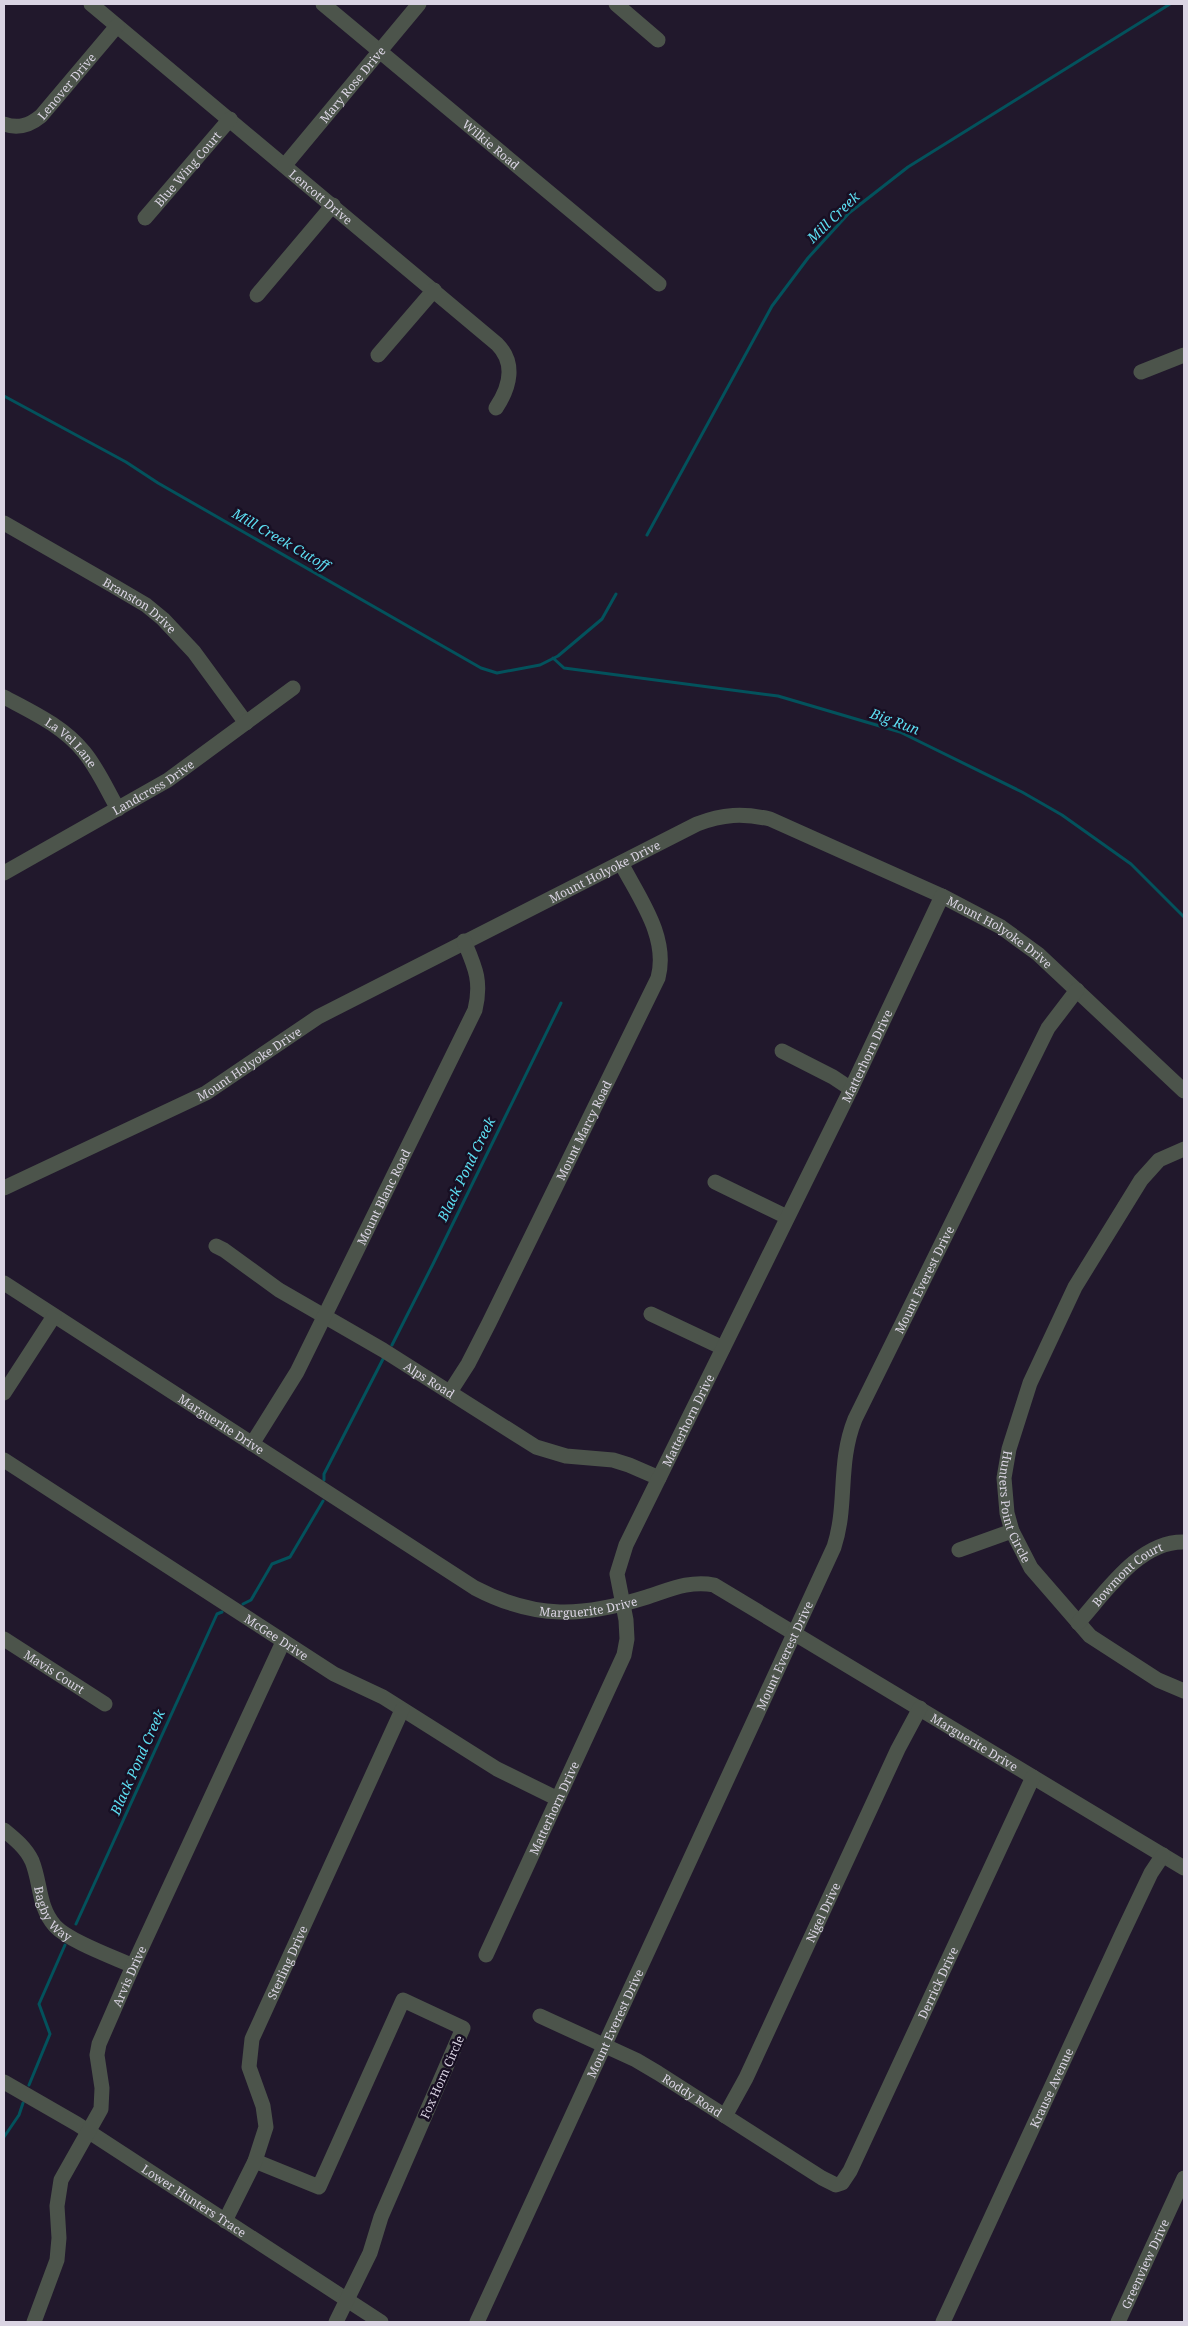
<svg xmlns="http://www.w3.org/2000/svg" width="1188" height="2326" font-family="'Noto Serif',serif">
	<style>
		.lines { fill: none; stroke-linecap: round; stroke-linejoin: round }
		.stream { stroke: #03525c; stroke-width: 3 }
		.minor { stroke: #4c544b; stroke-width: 15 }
		.labels { text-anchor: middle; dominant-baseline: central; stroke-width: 5; stroke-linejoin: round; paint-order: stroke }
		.street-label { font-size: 12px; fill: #dad4e3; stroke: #180f23 }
		.water-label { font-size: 14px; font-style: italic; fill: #5cddf1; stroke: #180f23 }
	</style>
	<rect width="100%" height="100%" fill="#21182c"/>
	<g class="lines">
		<path class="stream" d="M4 396 126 462 158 483 481 668 497 673 540 665 558 656 602 619 616 594
			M647 535 772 306 808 258 849 213 908 167 1170 4
			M553 658 564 668 778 696 900 732 1022 792 1062 815 1131 864 1184 917
			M392 1345 433 1264 561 1003
			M324 1480V1474L383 1359
			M243 1604 251 1600 272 1564 290 1557 323 1501
			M76 1924 217 1614 222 1612
			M29 2085 50 2034 39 2004 65 1945
			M4 2137 19 2115 23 2103"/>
		<g class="minor">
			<path id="s1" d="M91 4 497 344C516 363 510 387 496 408"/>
			<path id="s2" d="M323 4 659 284"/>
			<path d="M616 4 658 40"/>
			<path id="s3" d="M4 124C18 129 29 126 41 116L117 26"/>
			<path id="s4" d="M285 165 419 4"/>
			<path id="s5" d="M145 218 230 119"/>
			<path d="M257 295 333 205"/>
			<path d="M378 355 434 290"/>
			<path d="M1141 372 1184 355"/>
			<path id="s6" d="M4 523 112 585 146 605 163 619 194 652 246 723"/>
			<path id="s7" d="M4 697C32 712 63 726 84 752 98 769 107 790 118 809"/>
			<path id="s8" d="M4 873 168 780 293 688"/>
			<path d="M782 1051 833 1077 851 1089"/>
			<path id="s9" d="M1184 1149 1159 1160 1141 1180 1075 1287 1030 1383 1009 1449 1004 1478 1007 1513 1012 1531 1031 1568 1090 1636 1158 1680 1184 1691"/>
			<path d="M715 1182 787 1217"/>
			<path id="s10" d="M4 1188 206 1093 318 1017 697 824C723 814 743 813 770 819L942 896 1001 927 1038 954 1184 1091"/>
			<path id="s11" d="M216 1246 224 1250 279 1290 383 1350 536 1447 566 1456 613 1460 629 1465 659 1478"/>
			<path id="s12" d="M4 1283 475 1588C536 1620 583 1617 647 1597 669 1590 690 1580 714 1585L1184 1868"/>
			<path d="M651 1314 723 1348"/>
			<path id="s13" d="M450 1392 468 1364 489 1323 658 978C669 937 639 898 621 863"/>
			<path d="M4 1393 54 1316"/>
			<path id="s14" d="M252 1444 297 1372 475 1010C482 981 475 967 464 941"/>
			<path id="s15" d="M4 1460 334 1674 383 1697 497 1769 558 1799"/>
			<path d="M959 1550 1012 1531"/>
			<path id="s16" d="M1078 1623C1106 1592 1139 1541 1184 1542"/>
			<path id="s17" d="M4 1639 105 1704"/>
			<path id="s18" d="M4 1830C15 1839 26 1848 32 1861 41 1883 38 1907 55 1926 69 1941 113 1957 133 1966"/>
			<path id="s19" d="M486 1955 624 1655 627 1639 626 1620 617 1574 626 1545 851 1089 942 896"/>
			<path id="s20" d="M540 2016 636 2060 658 2073 822 2178 836 2185 842 2183 850 2171 1033 1777"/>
			<path id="s21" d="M4 2082 77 2124 381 2322"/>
			<path id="s22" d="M725 2116 746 2078 898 1749 920 1708"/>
			<path d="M255 2161 319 2187 403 2000 463 2028 381 2217 370 2253 336 2322"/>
			<path id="s23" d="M225 2221 255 2161 266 2127 263 2106 249 2067 252 2039 402 1710"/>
			<path id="s24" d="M34 2322 57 2260 59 2238 57 2206 61 2180 101 2109 102 2088 97 2055 99 2044 133 1966 283 1642"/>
			<path id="s25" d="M477 2322 834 1547C848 1504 837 1464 855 1419L1048 1028 1077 990"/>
			<path id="s26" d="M943 2322 1122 1934 1151 1873 1163 1855"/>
			<path id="s27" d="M1118 2322 1184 2178"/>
		</g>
	</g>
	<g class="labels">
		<g class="street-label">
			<text stroke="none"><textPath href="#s4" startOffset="105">Mary Rose Drive</textPath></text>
			<text stroke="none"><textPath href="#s3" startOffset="79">Lenover Drive</textPath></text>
			<text stroke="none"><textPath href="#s2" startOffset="219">Wilkie Road</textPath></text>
			<text stroke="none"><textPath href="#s5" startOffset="65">Blue Wing Court</textPath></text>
			<text stroke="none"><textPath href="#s1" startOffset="300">Lencott Drive</textPath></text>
			<text stroke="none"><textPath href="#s6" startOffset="159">Branston Drive</textPath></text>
			<text stroke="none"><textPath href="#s7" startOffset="82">La Vel Lane</textPath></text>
			<text stroke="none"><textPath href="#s8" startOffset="172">Landcross Drive</textPath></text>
			<text stroke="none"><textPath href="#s10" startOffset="680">Mount Holyoke Drive</textPath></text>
			<text stroke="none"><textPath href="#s10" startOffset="1115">Mount Holyoke Drive</textPath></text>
			<text stroke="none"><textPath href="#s19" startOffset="988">Matterhorn Drive</textPath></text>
			<text stroke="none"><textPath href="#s10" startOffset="275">Mount Holyoke Drive</textPath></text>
			<text stroke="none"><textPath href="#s13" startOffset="294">Mount Marcy Road</textPath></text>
			<text stroke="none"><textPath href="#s14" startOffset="280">Mount Blanc Road</textPath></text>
			<text stroke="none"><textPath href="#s25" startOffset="1139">Mount Everest Drive</textPath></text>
			<text stroke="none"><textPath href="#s11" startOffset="252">Alps Road</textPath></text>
			<text stroke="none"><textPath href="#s19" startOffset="582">Matterhorn Drive</textPath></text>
			<text stroke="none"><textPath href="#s12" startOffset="259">Marguerite Drive</textPath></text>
			<text stroke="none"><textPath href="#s9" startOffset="415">Hunters Point Circle</textPath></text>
			<text stroke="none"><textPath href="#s16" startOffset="70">Bowmont Court</textPath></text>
			<text stroke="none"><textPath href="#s12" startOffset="679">Marguerite Drive</textPath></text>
			<text stroke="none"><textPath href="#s15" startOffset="325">McGee Drive</textPath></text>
			<text stroke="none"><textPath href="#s25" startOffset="734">Mount Everest Drive</textPath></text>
			<text stroke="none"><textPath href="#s17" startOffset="60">Mavis Court</textPath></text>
			<text stroke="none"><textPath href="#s12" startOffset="1112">Marguerite Drive</textPath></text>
			<text stroke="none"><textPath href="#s19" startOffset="162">Matterhorn Drive</textPath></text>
			<text stroke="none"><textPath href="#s18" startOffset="100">Bagby Way</textPath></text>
			<text stroke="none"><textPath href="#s22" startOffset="226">Nigel Drive</textPath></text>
			<text stroke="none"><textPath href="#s23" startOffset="278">Sterling Drive</textPath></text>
			<text stroke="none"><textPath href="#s24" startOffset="368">Arvis Drive</textPath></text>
			<text stroke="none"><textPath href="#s20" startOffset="570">Derrick Drive</textPath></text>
			<text stroke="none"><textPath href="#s25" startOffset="329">Mount Everest Drive</textPath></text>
			<text transform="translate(442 2077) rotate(-66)">Fox Horn Circle</text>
			<text stroke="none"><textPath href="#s26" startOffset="258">Krause Avenue</textPath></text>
			<text stroke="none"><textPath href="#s20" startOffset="172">Roddy Road</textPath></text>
			<text stroke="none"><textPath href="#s21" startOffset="224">Lower Hunters Trace</textPath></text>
			<text stroke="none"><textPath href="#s27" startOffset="64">Greenview Drive</textPath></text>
		</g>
		<g class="water-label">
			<text transform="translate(833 217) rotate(-44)">Mill Creek</text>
			<text transform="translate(281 539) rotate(30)">Mill Creek Cutoff</text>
			<text transform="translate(895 721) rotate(20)">Big Run</text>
			<text transform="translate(466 1169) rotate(-64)">Black Pond Creek</text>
			<text transform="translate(137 1762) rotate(-66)">Black Pond Creek</text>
		</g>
	</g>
	<rect width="1188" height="2326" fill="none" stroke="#dad4e3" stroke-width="10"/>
</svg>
